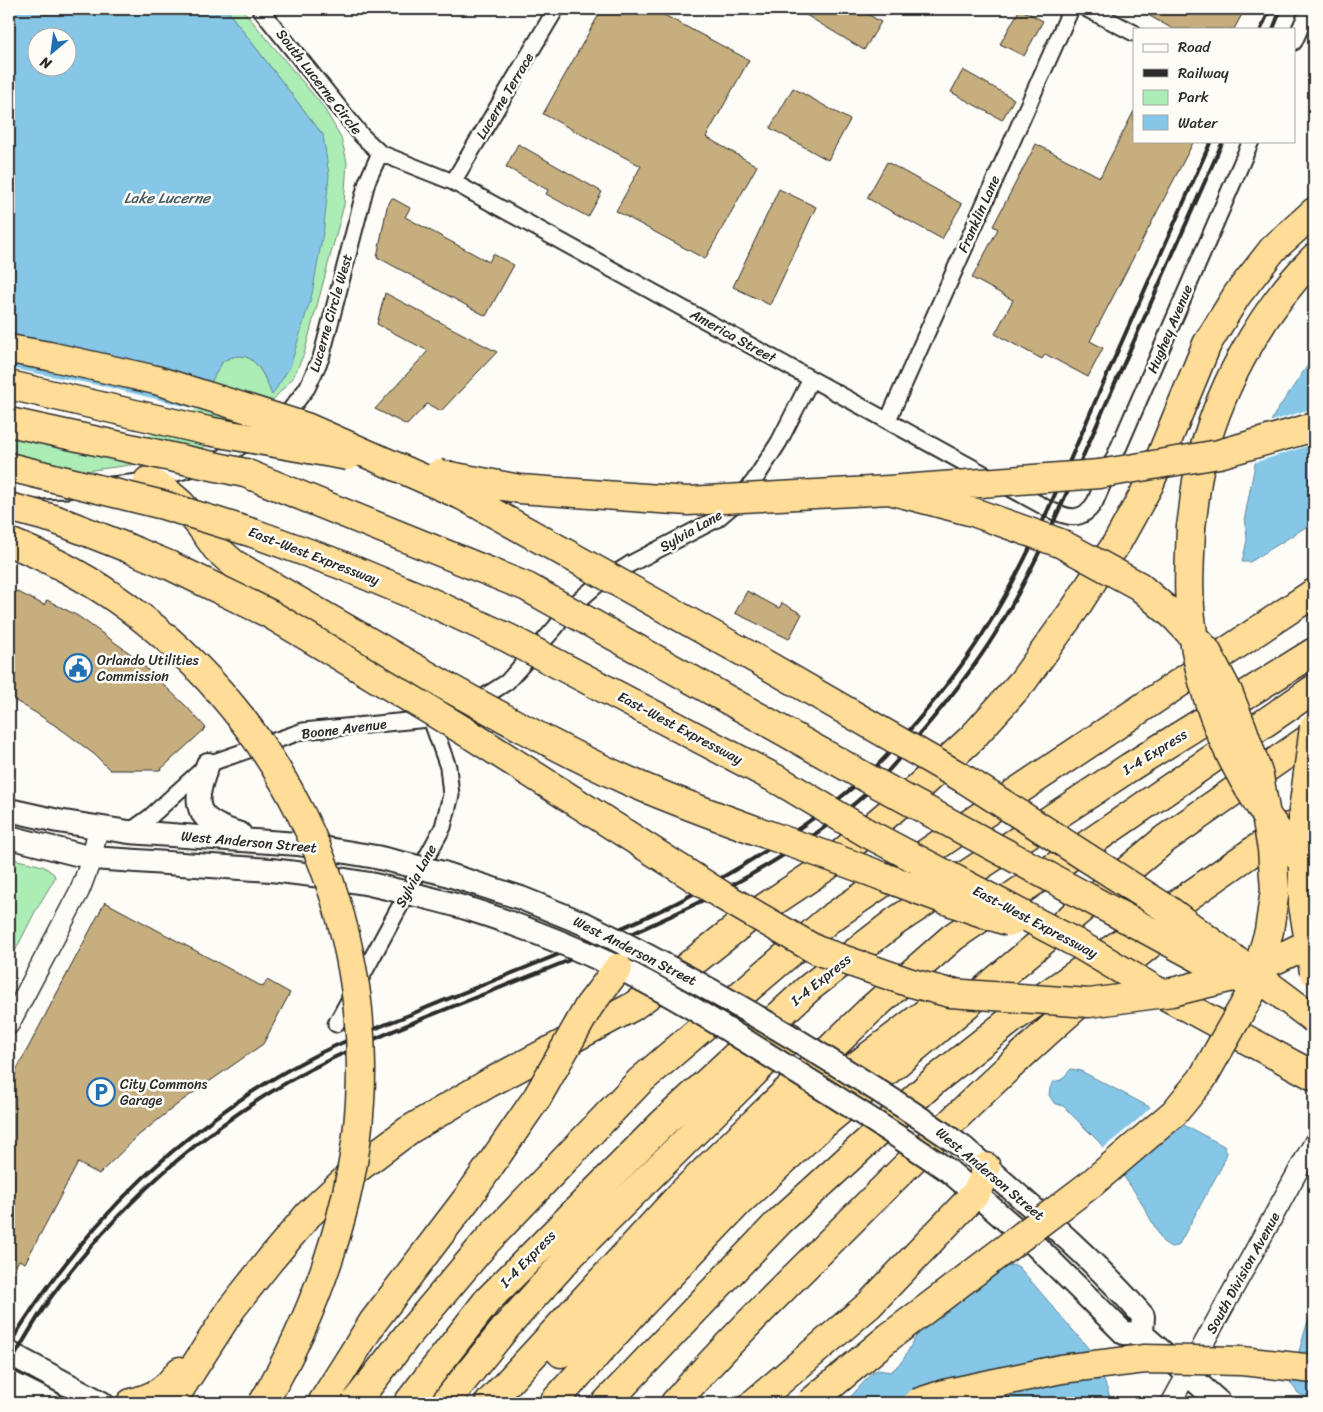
<svg xmlns="http://www.w3.org/2000/svg" width="1323" height="1412" font-family="Sriracha,sans-serif">
	<style>
		.green { fill: #acecb5; stroke: #6c8c70 }
		.water { fill: #86c7e7; stroke: #62899c; fill-rule: evenodd }
		.pier { fill: #fdfcf7 }
		.building { fill: #c6ae7e; stroke: #2b2b2b }
		.lines { fill: none; stroke-linecap: round; stroke-linejoin: round }
		.minor-casing { stroke: #2b2b2b; stroke-width: 19 }
		.tertiary-casing { stroke: #2b2b2b; stroke-width: 22 }
		.secondary-casing { stroke: #2b2b2b; stroke-width: 26 }
		.motorway-casing { stroke: #2b2b2b; stroke-width: 31 }
		.minor { stroke: #fdfcf7; stroke-width: 15 }
		.tertiary { stroke: #fdfcf7; stroke-width: 19 }
		.secondary { stroke: #fdfcf7; stroke-width: 22 }
		.motorway { stroke: #ffdd96; stroke-width: 28 }
		.rail { stroke: #2b2b2b; stroke-width: 4 }
		.secondary-bridge-casing { stroke: #2b2b2b; stroke-width: 26; stroke-linecap: butt }
		.motorway-bridge-casing { stroke: #2b2b2b; stroke-width: 31; stroke-linecap: butt }
		.secondary-bridge { stroke: #fdfcf7; stroke-width: 22 }
		.motorway-bridge { stroke: #ffdd96; stroke-width: 28 }
		.labels { text-anchor: middle; dominant-baseline: central; stroke-width: 5; stroke-linejoin: round; paint-order: stroke }
		.street-label { font-size: 14px; fill: #2b2b2b; stroke: #fdfcf7 }
		.poi-label { font-size: 14px; fill: #2b2b2b; stroke: #fdfcf7; text-anchor: start }
		.water-label { font-size: 15px; font-style: italic; fill: #465a63; stroke: #fdfcf7 }
	</style>
	<rect width="100%" height="100%" fill="#fdfcf7"/>
	<filter id="ink" filterUnits="userSpaceOnUse"><feTurbulence type="fractalNoise" baseFrequency=".02" numOctaves="2"/><feDisplacementMap in="SourceGraphic" scale="10" xChannelSelector="R" yChannelSelector="G"/><feConvolveMatrix kernelMatrix="1 2 1 2 8 2 1 2 1" color-interpolation-filters="sRGB"/></filter>
	<g filter="url(#ink)">
		<path class="green" d="M226 9H242L322 105 341 137 347 162 344 205 304 354 293 378 270 403 239 427 197 451 168 460 25 479 9 477V407L197 406 223 361C228 359 233 356 238 356 257 354 266 381 272 395L323 135Z
			M9 858 43 866 54 874 55 878 36 910 9 963Z"/>
		<path class="water" d="M9 9H226L323 135 329 175 324 227 312 294 290 367 272 395C266 381 258 354 238 356 233 356 228 359 223 361L197 406 142 437 9 407ZM38 38H68V68H38Z
			M1314 356V522L1250 562H1242L1247 540 1245 516 1257 454 1274 415Z
			M1071 1069 1081 1071 1224 1146 1227 1153 1223 1164 1178 1246 1171 1247 1163 1242 1139 1198 1100 1143 1063 1106 1054 1103 1049 1095 1050 1088 1053 1082 1061 1080Z
			M1015 1265 1019 1267 1095 1356 1110 1397 1117 1403H845L873 1372 878 1370 891 1372 903 1360 919 1331 998 1267Z
			M1314 1307V1402L1298 1393 1290 1382 1307 1324Z"/>
		<path class="pier" d="M9 368 107 387 197 409 143 439 9 409Z
			M1314 408V444L1253 463 1255 453 1269 422Z
			M1152 1106 1178 1119 1116 1170 1101 1150 1134 1123Z"/>
		<path class="building" d="M602 9H653L749 60 706 137 757 166 705 259 616 211 641 166 543 114Z
			M796 9H859L881 22 864 50Z
			M1020 9 1043 21 1024 56 1000 44Z
			M1137 9H1245L1234 29H1173Z
			M963 70 1014 99 1002 120 951 92Z
			M793 88 850 120 828 160 770 128Z
			M1134 111V141H1194L1090 341 1103 348 1088 377 1045 354 1042 359 995 334 1013 300 972 278 998 229 993 226 1036 144 1100 177Z
			M518 144 602 192 588 217 546 194 548 190 506 167Z
			M887 162 962 204 942 239 867 198Z
			M779 189 816 207 770 305 733 287Z
			M392 198 410 208 405 217 489 262 493 254 514 265 486 316 377 257 387 207Z
			M385 293 497 352 441 411 427 404 407 425 375 409 428 351 377 324Z
			M16 591 44 605 47 600 78 616 131 654 186 706 206 728 160 770H110L95 755 65 732 36 713 9 697V607Z
			M747 591 779 608 782 603 802 614 789 639 735 613Z
			M105 902 263 987 267 980 290 993 263 1044 183 1100 139 1135 99 1174 78 1163 25 1263 19 1260 9 1279V1084Z"/>
		<g class="lines">
			<defs>
				<path id="minor" d="M260 9 362 136 380 153 453 182 1048 509C1068 518 1082 523 1095 502L1251 141
					M1087 9 1134 33
					M1294 42 1309 9
					M453 182 556 9
					M888 420 1071 9
					M276 422 290 410 307 388 321 358 367 182 380 153
					M111 485 148 481 215 462 251 440
					M9 492 68 490
					M129 832 150 817 208 764 303 731 439 718 468 707 507 682 555 628 570 608 598 584 630 564 717 519 736 503 754 481 779 442 811 379
					M336 1024 443 827 451 795 448 767 431 719"/>
				<path id="tertiary" d="M9 1025 80 890 92 858 98 828
					M1171 1403 1314 1142"/>
				<path id="secondary" d="M208 764C191 806 194 820 240 834
					M9 810 58 821 129 832 298 844 376 857
					M9 837 92 858 271 870 321 876 370 884
					M443 873 521 898 585 924
					M964 1148C1026 1202 1089 1254 1143 1316L1142 1334
					M949 1171 1037 1247 1124 1333 1142 1334 1220 1403
					M9 1353 102 1403
					M9 1382 51 1403"/>
				<path id="motorway" d="M148 481 166 491 181 504 199 524 217 549 234 564 444 685
					M1191 527C1194 508 1195 489 1199 470 1216 393 1259 314 1314 258
					M1157 991 1314 1076
					M561 1353 702 1202 813 1099 953 992
					M131 1403C155 1397 165 1391 180 1371
					M171 1403 232 1308 270 1260 308 1215 358 1168 409 1130 489 1083 632 1007 683 970 746 920 827 866 912 793 972 738 1023 681 1076 607 1118 541 1149 485 1207 344 1237 295 1273 249 1314 212
					M322 1403 373 1322 469 1196 538 1096
					M355 1403 406 1337 487 1241 640 1081 828 920 1019 790 1314 593
					M408 1403 487 1301 662 1124 809 988 896 921 1130 767 1314 652
					M445 1403 507 1326 572 1254 790 1037
					M489 1403 684 1191 869 1011 953 937 1314 689
					M553 1403 641 1305 737 1204 819 1128 1165 839 1314 735
					M606 1403 779 1222 934 1081 1012 1019 1288 827
					M675 1403C732 1337 795 1277 856 1216 954 1118 1053 1021 1161 935
					M754 1403 869 1305 975 1194 982 1182 986 1167"/>
			</defs>
			<use href="#minor" class="minor-casing"/>
			<use href="#tertiary" class="tertiary-casing"/>
			<use href="#secondary" class="secondary-casing"/>
			<use href="#motorway" class="motorway-casing"/>
			<use href="#minor" class="minor"/>
			<use href="#tertiary" class="tertiary"/>
			<use href="#secondary" class="secondary"/>
			<use href="#motorway" class="motorway"/>
			<path class="rail" d="M1261 29 1270 9
				M1273 29 1281 9
				M9 1345C84 1222 187 1121 316 1055 348 1039 381 1026 414 1013 499 977 586 946 670 906 683 900 696 892 709 885 761 856 810 823 856 785 879 766 899 743 918 720 941 693 963 665 982 635 1028 562 1061 481 1095 402 1134 315 1173 228 1211 141
				M9 1366C22 1343 36 1319 51 1297 124 1197 220 1113 331 1059 424 1014 521 982 615 941 703 903 800 855 871 789 888 773 903 753 919 735 946 703 973 670 995 634 1039 561 1071 483 1105 406 1144 318 1184 229 1223 141"/>
			<defs>
				<path id="secondary-bridge" d="M376 857 443 873
					M370 884C403 892 437 899 469 909 520 925 569 945 617 967 670 993 720 1025 770 1056 831 1094 890 1130 949 1171
					M585 924C657 959 726 998 795 1039 852 1074 909 1109 964 1148"/>
				<path id="motorway-bridge" d="M9 349 49 356 156 380 306 427 463 496 772 668 966 780 1167 909 1314 1019
					M9 385 208 431 348 456
					M9 422 245 473 527 587 867 778 1236 978
					M9 467 163 505 253 533 339 564 426 600 508 638 782 782 867 833 1078 944 1157 991
					M439 474 520 489 688 501 889 490 1099 474 1219 454 1314 427
					M9 507 54 519 128 548 171 566 270 614 471 735 723 896 816 950 908 982 950 993 1089 1003 1172 992 1229 978 1277 959 1314 941
					M1191 527C1190 560 1187 593 1192 626 1205 725 1248 802 1314 875
					M9 542C44 556 78 573 109 594 276 706 372 902 360 1102 354 1205 315 1315 263 1403
					M444 685C506 719 568 754 633 783 700 812 770 835 839 860 896 881 952 904 1010 922
					M1314 727 1303 811V905L1314 972
					M538 1096 589 1006 618 968
					M810 1403 889 1337 1092 1183 1174 1113 1202 1079 1251 993 1269 931 1275 890 1272 849 1259 776 1243 730 1228 692 1206 650 1175 617 1139 586 1060 543 973 512 889 490
					M917 1403 944 1394 1061 1369 1145 1359 1242 1361 1314 1369"/>
			</defs>
			<use href="#secondary-bridge" class="secondary-bridge-casing"/>
			<use href="#motorway-bridge" class="motorway-bridge-casing"/>
			<use href="#secondary-bridge" class="secondary-bridge"/>
			<use href="#motorway-bridge" class="motorway-bridge"/>
		</g>
	</g>
	<defs>
		<symbol id="civic-ring" viewBox="-11 -11 22 22"><circle r="9.5" fill="#fdfcf7" stroke="#1f6fb2" stroke-width="1.5"/><path d="M-.6-6.5H3V-4.5H.6V-3L4-1V1h2V6H-6V1h2V-1L-.6-3ZM-1.2 2.5V6h2.4V2.5Z" fill="#1f6fb2"/></symbol>
		<symbol id="parking-ring" viewBox="-11 -11 22 22"><circle r="9.5" fill="#fdfcf7" stroke="#1f6fb2" stroke-width="1.5"/><path d="M-3.5-5.5H1a3.5 3.5 0 0 1 0 7H-1V5.5H-3.5ZM-1-3.4V-.6H.8a1.4 1.4 0 0 0 0-2.8Z" fill="#1f6fb2"/></symbol>
	</defs>
	<g fill-rule="evenodd">
		<use href="#civic-ring" x="62" y="652" width="32" height="32"/>
		<use href="#parking-ring" x="85" y="1076" width="32" height="32"/>
	</g>
	<g class="labels">
		<g class="street-label">
			<text transform="translate(319 82) rotate(52)">South Lucerne Circle</text>
			<text transform="translate(505 96) rotate(-59)">Lucerne Terrace</text>
			<text transform="translate(979 214) rotate(-66)">Franklin Lane</text>
			<text transform="translate(331 313) rotate(-74)">Lucerne Circle West</text>
			<text transform="translate(1170 329) rotate(-67)">Hughey Avenue</text>
			<text transform="translate(733 336) rotate(29)">America Street</text>
			<text transform="translate(691 531) rotate(-30)">Sylvia Lane</text>
			<text transform="translate(314 556) rotate(21)">East-West Expressway</text>
			<text transform="translate(680 728) rotate(28)">East-West Expressway</text>
			<text transform="translate(344 729) rotate(-7)">Boone Avenue</text>
			<text transform="translate(1155 752) rotate(-32)">I-4 Express</text>
			<text transform="translate(249 842) rotate(5)">West Anderson Street</text>
			<text transform="translate(416 876) rotate(-61)">Sylvia Lane</text>
			<text transform="translate(1035 922) rotate(28)">East-West Expressway</text>
			<text transform="translate(635 951) rotate(27)">West Anderson Street</text>
			<text transform="translate(821 980) rotate(-39)">I-4 Express</text>
			<text transform="translate(990 1174) rotate(40)">West Anderson Street</text>
			<text transform="translate(528 1259) rotate(-46)">I-4 Express</text>
			<text transform="translate(1243 1273) rotate(-61)">South Division Avenue</text>
		</g>
		<g class="poi-label">
			<text x="97" y="660">Orlando Utilities<tspan x="97" dy="16">Commission</tspan></text>
			<text x="120" y="1084">City Commons<tspan x="120" dy="16">Garage</tspan></text>
		</g>
		<g class="water-label">
			<text x="167" y="198">Lake Lucerne</text>
		</g>
	</g>
	<rect width="1323" height="1412" fill="none" stroke="#fdfcf7" stroke-width="30"/>
	<rect x="15" y="15" width="1293" height="1382" fill="none" stroke="#2b2b2b" stroke-width="2" filter="url(#ink)"/>
	<rect x="1133" y="28" width="162" height="115" fill="#fdfcf7" stroke="#a9a8a5"/>
	<rect x="1143" y="44" width="25" height="8" fill="#fdfcf7" stroke="#a9a8a5"/>
	<text x="1178" y="52" font-size="15" fill="#2b2b2b">Road</text>
	<rect x="1143" y="69" width="25" height="8" fill="#2b2b2b" stroke="#a9a8a5"/>
	<text x="1178" y="78" font-size="15" fill="#2b2b2b">Railway</text>
	<rect x="1143" y="90" width="25" height="15" fill="#acecb5" stroke="#a9a8a5"/>
	<text x="1178" y="102" font-size="15" fill="#2b2b2b">Park</text>
	<rect x="1143" y="115" width="25" height="15" fill="#86c7e7" stroke="#a9a8a5"/>
	<text x="1178" y="128" font-size="15" fill="#2b2b2b">Water</text>
	<g transform="translate(52 52) rotate(209)"><circle r="24" fill="#fdfcf7" stroke="#a9a8a5"/>
	<path d="M0-4L9 19L0 12L-9 19Z" fill="#1f6fb2"/>
	<text y="-8" font-size="14" font-weight="bold" text-anchor="middle" fill="#2b2b2b">N</text>
	</g>
</svg>
